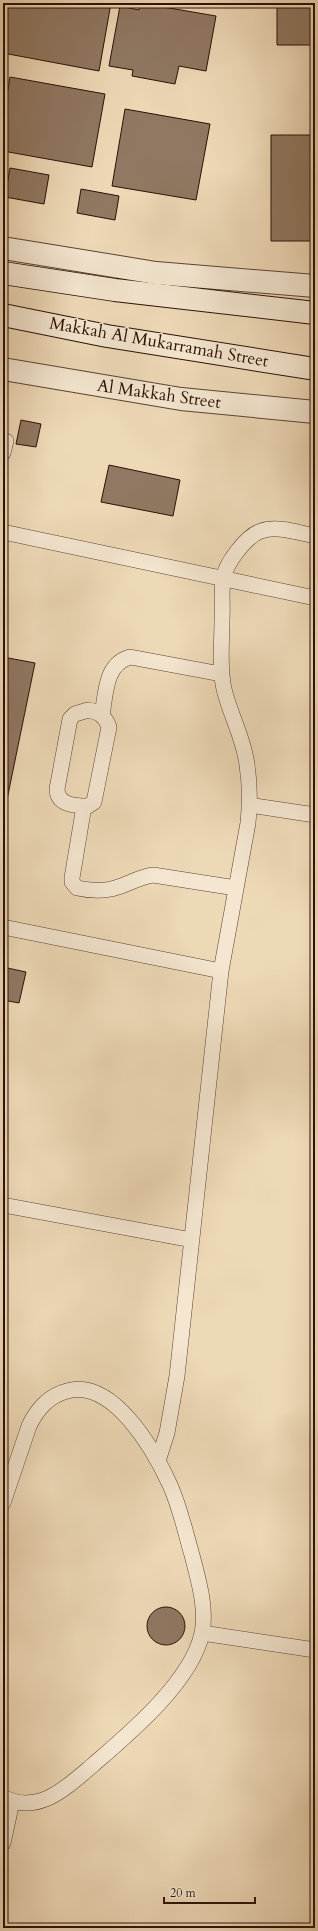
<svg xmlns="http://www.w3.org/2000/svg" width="318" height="1931" font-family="Cardo,serif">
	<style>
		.building { fill: #907862; stroke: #2b0f05 }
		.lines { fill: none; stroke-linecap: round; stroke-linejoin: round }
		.service-casing { stroke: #5c4232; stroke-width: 16 }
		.minor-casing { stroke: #5c4232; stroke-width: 24 }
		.secondary-casing { stroke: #2b0f05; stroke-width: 24 }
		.service { stroke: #f4e6d0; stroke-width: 15 }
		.minor { stroke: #f4e6d0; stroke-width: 22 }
		.secondary { stroke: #f4e6d0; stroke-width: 22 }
		.labels { text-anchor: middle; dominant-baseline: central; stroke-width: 3; stroke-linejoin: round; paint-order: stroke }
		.street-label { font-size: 17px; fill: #2b0f05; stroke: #f4e6d0 }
	</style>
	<rect width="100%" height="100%" fill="#eed9b7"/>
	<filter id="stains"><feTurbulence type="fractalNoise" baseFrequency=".005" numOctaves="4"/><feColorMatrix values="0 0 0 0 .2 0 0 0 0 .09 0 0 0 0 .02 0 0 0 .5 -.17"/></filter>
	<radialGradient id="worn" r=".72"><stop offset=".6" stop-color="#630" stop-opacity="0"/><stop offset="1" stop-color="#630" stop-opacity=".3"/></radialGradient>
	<path class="building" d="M3 3H111L99 71 3 53Z
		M140 3 216 16 206 71 179 66 175 84 132 76 133 70 109 66 120 6 139 10Z
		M277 3H315V45H277Z
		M10 77 105 94 92 167 3 151V118Z
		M125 109 210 124 196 200 112 186Z
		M271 135H315V241H271Z
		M10 168 49 175 44 204 5 197Z
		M81 189 119 196 115 220 77 213Z
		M21 420 41 424 36 447 16 444Z
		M109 465 180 480 173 516 101 502Z
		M3 657 35 663 3 819Z
		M3 967 26 972 19 1003 3 1000Z
		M147 1626a19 19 0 1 1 38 0a19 19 0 1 1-38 0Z"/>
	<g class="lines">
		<defs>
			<path id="service" d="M3 453 6 441
				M3 532 315 598
				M88 710C99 712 105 716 109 727L94 802 88 806C75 806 57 805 57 789L70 719 75 714Z
				M102 715C106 693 105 664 130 657L221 674
				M249 805 315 815
				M84 806 72 878V882L77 888C91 891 104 892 118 887 130 883 140 877 153 875L236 888
				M3 927 221 971
				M3 1205 192 1240
				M158 1461 167 1433 177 1376 221 971 248 823C250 803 250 784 247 765 244 738 230 715 224 689 219 667 222 643 222 620 223 607 221 593 223 580 225 564 246 536 261 531 277 525 299 533 315 536
				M3 1503 29 1426C37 1409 48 1396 67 1391 113 1378 154 1450 170 1485 180 1507 185 1531 192 1555 198 1579 207 1607 202 1633 192 1681 130 1733 94 1764 68 1786 39 1816 3 1797
				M202 1633 315 1650
				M3 1843 12 1802"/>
			<path id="minor" d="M3 248 156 273 315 286
				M3 369 181 399 315 412"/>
			<path id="secondary" d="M3 273 115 290 315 313
				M3 315 107 336 315 369"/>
		</defs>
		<use href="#service" class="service-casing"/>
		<use href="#minor" class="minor-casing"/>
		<use href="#secondary" class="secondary-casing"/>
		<use href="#service" class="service"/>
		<use href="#minor" class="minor"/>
		<use href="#secondary" class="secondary"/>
	</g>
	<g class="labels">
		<g class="street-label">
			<text transform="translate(159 342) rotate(10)">Makkah Al Mukarramah Street</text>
			<text transform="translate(159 394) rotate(8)">Al Makkah Street</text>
		</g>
	</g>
	<rect width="318" height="1931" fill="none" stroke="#eed9b7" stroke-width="16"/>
	<rect x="4" y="4" width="310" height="1923" fill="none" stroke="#2b0f05" stroke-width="2"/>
	<rect x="8" y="8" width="302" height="1915" fill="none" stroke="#2b0f05"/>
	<path d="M164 1897v6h91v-6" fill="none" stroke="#2b0f05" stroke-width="2"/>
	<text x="170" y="1897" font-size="12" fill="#2b0f05" stroke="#f4e6d0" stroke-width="3" paint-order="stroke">20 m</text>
	<rect width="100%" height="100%" filter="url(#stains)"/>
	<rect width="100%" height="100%" fill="url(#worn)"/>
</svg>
